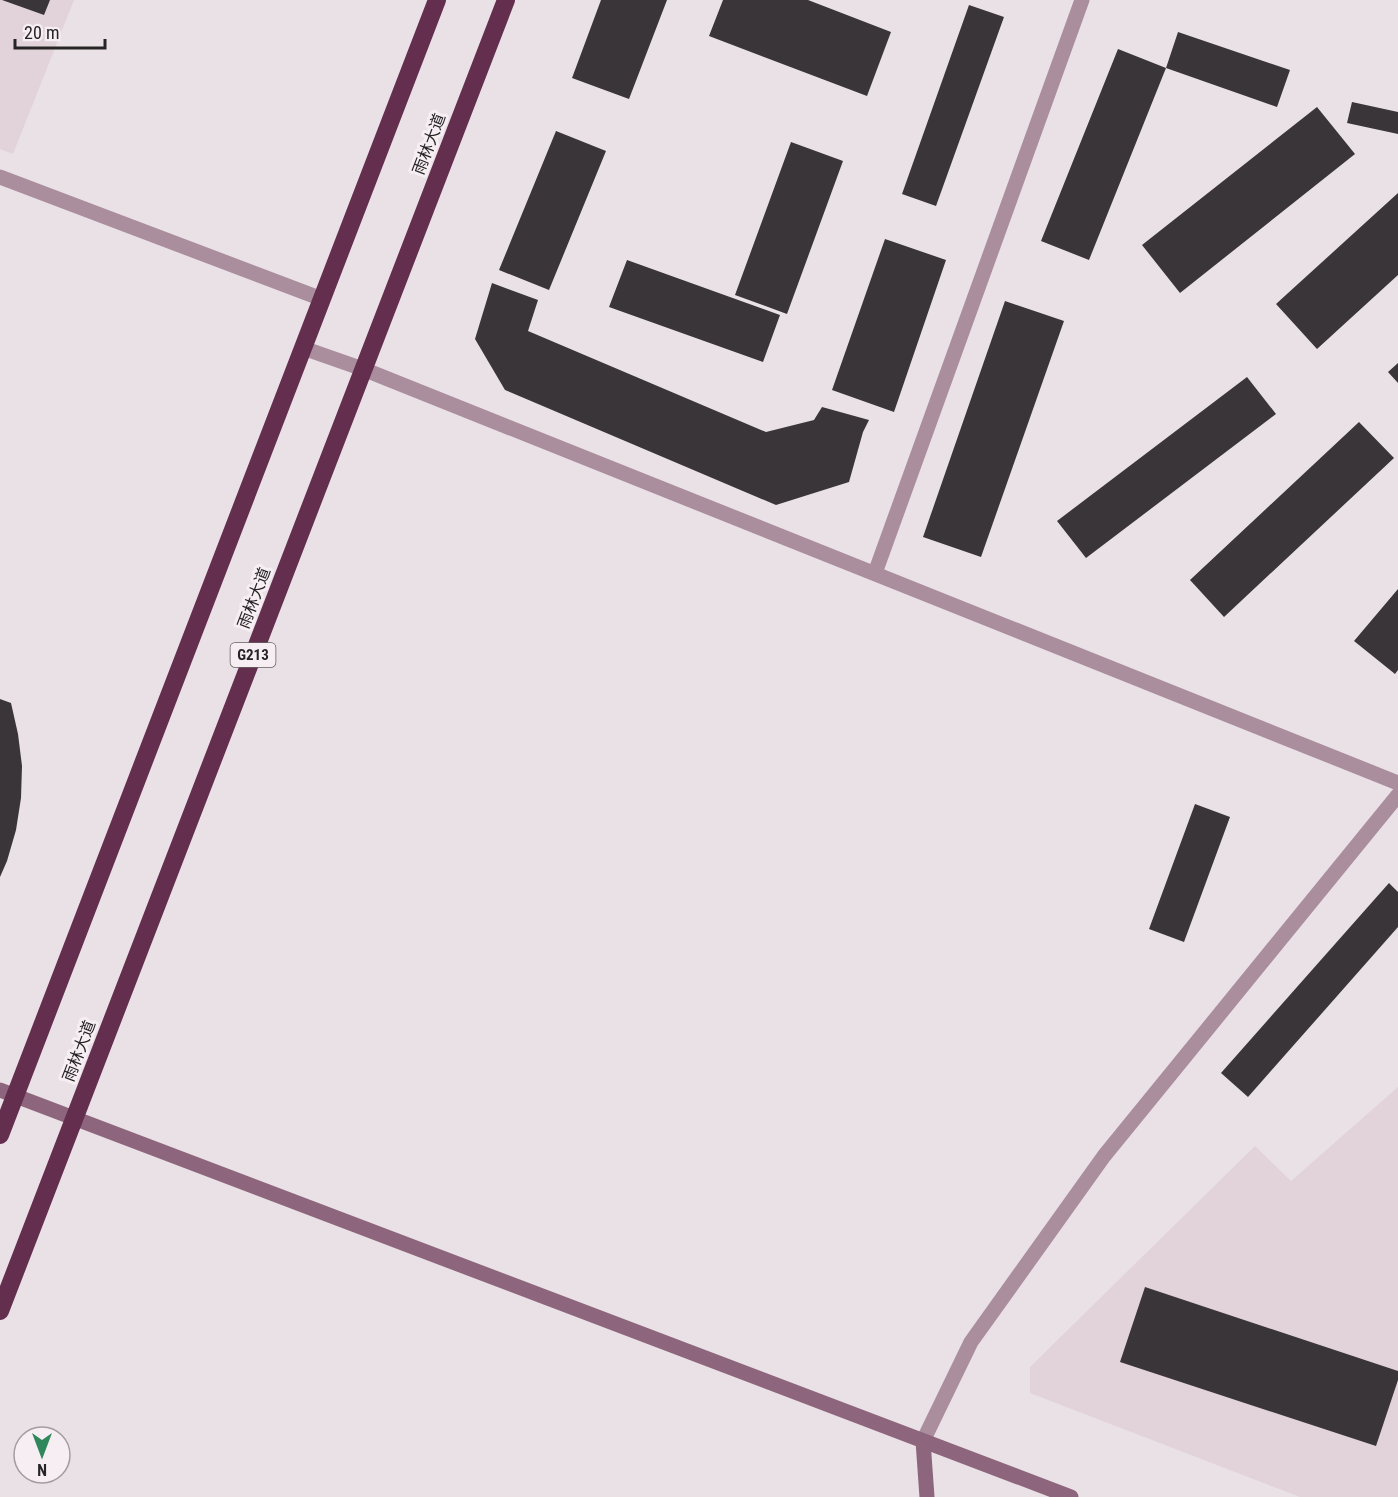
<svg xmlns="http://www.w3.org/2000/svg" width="1398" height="1497" font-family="'Roboto Condensed','Noto Sans SC',sans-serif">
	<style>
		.built { fill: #e2d3db }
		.building { fill: #3a3538 }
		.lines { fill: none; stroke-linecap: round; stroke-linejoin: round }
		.street { stroke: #ab8e9e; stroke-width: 15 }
		.secondary { stroke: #8d657c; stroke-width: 15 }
		.highway { stroke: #642e4f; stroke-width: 18 }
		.labels { text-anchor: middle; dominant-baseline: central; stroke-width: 6; stroke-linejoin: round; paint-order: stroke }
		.shield { fill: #f6eef2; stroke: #646162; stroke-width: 1.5 }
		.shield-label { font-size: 15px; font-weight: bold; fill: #262425 }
		.street-label { font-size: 16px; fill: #262425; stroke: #f6eef2 }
	</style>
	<rect width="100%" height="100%" fill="#e9e1e5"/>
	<path class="built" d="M0 0H74L13 154 0 149Z
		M1398 1087V1497H1300L1030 1393V1367L1255 1146 1291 1181Z"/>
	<path class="building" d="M2 0H50L44 15Z
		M601 0H667L629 99 572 78Z
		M723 0H808L891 32 867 96 709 36Z
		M969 5 1004 17 936 206 902 194Z
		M1178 32 1290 70 1277 107 1166 68 1089 260 1041 241 1118 49 1166 68Z
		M1352 102 1398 112V134L1347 123Z
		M1317 107 1355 154 1180 293 1142 245Z
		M556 131 606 151 549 290 499 270Z
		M791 142 843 161 787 314 735 295Z
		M1398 193V275L1317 349 1276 304Z
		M885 239 946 260 894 412 832 390Z
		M627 260 780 315 763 362 609 307Z
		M492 283 538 300 528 331 766 432 814 420 822 407 869 420 863 432 849 482 776 505 505 390 475 339Z
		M1005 301 1064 321 981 557 923 537Z
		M1398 363V383L1388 372Z
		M1247 377 1276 414 1086 558 1057 521Z
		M1359 422 1394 458 1224 617 1190 580Z
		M1398 589V670L1395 674 1354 641Z
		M0 699 11 703 18 734 22 766 21 798 16 830 7 861 0 877Z
		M1195 804 1230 817 1184 942 1149 929Z
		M1389 883 1398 892V927L1248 1097 1221 1073Z
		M1145 1287 1398 1371V1380L1376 1446 1120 1362Z"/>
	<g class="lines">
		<path class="street" d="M0 177 322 299
			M303 348 363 369 1398 783
			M875 573 1082 0
			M923 1441 971 1342 1104 1156 1398 795"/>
		<path class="secondary" d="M0 1090 1071 1497
			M923 1441 927 1497"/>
		<path class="highway" d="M0 1135 437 0
			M0 1311 506 0"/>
	</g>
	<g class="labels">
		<rect class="shield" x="230.5" y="643" width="45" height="24" rx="4.5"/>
		<g class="shield-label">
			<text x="253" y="655">G213</text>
		</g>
		<g class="street-label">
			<text transform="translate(429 144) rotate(-69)">雨林大道</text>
			<text transform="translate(254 598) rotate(-69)">雨林大道</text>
			<text transform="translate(79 1051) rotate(-69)">雨林大道</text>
		</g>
	</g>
	<g transform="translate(42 1455) rotate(180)"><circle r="28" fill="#f6eef2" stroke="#a39da0" stroke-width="1.5"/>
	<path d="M0-4.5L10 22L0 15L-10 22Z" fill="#30875b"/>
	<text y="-9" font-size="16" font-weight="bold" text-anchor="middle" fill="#262425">N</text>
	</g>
	<path d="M15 39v9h90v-9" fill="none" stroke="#262425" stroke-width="3"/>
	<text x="24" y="39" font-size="18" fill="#262425" stroke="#f6eef2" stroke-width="4.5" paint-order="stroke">20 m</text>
</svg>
